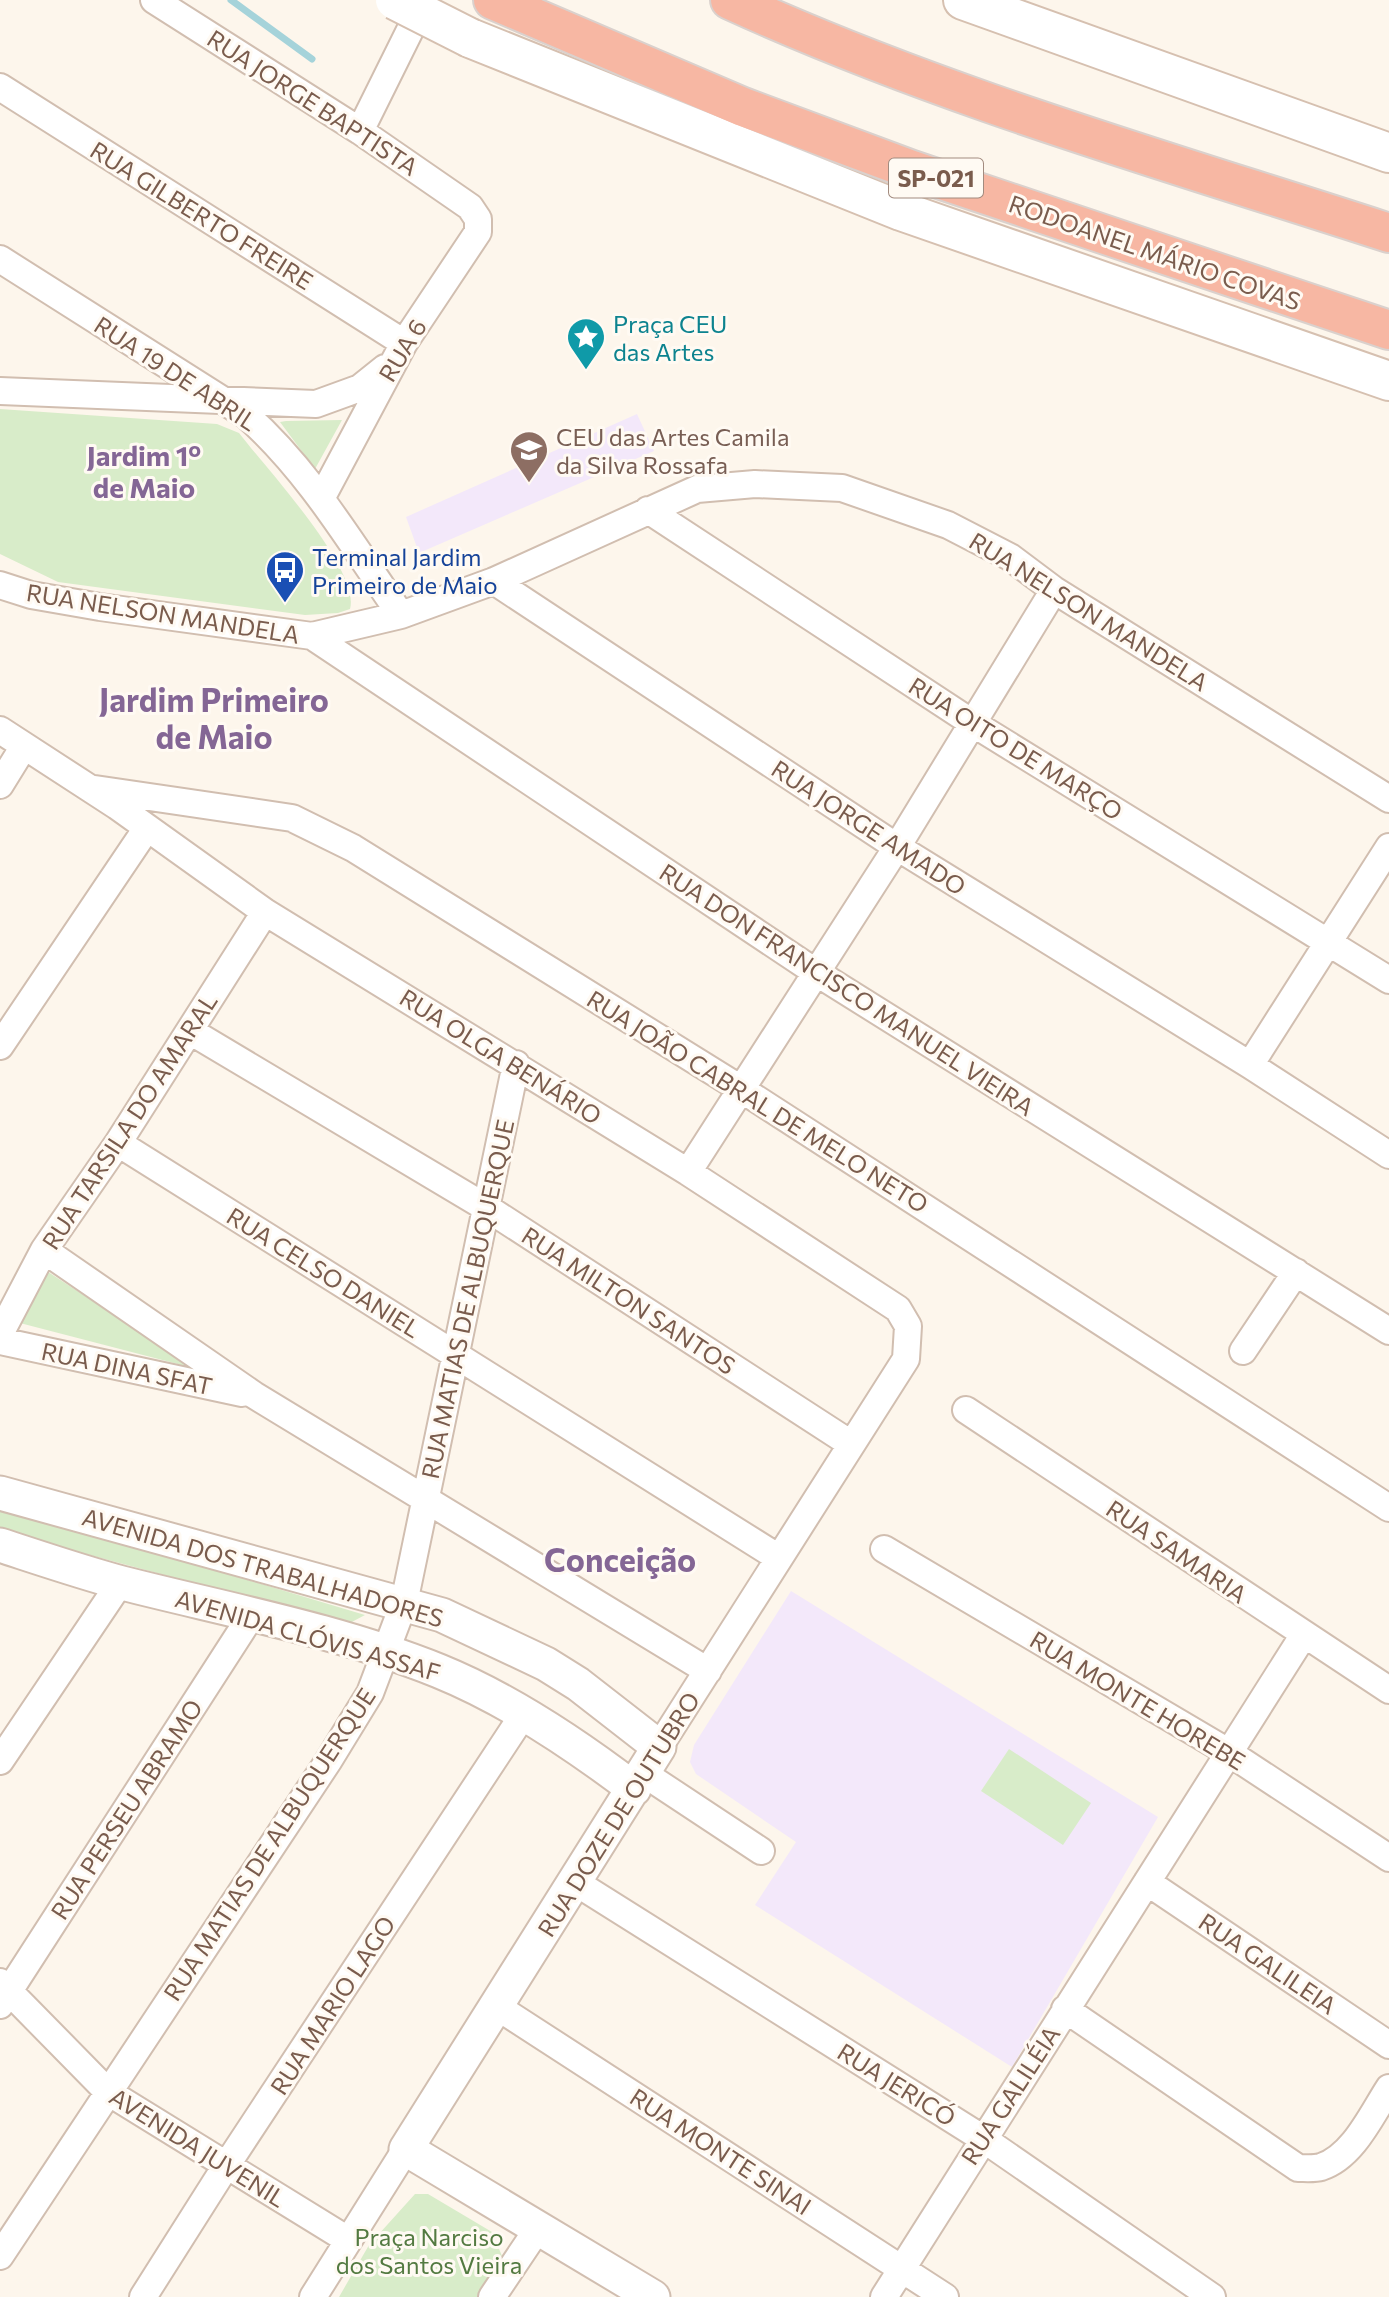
<svg xmlns="http://www.w3.org/2000/svg" width="1389" height="2297" font-family="Commissioner,sans-serif">
	<style>
		.education { fill: #f3e8fa }
		.green { fill: #d8ecc9 }
		.lines { fill: none; stroke-linecap: round; stroke-linejoin: round }
		.stream { stroke: #a5d3da; stroke-width: 7 }
		.minor-casing { stroke: #d1beb0; stroke-width: 30 }
		.tertiary-casing { stroke: #d1beb0; stroke-width: 37 }
		.secondary-casing { stroke: #d6c0b0; stroke-width: 42 }
		.motorway-casing { stroke: #dad1cd; stroke-width: 42 }
		.minor { stroke: #fff; stroke-width: 26 }
		.tertiary { stroke: #fff; stroke-width: 33 }
		.secondary { stroke: #fff; stroke-width: 38 }
		.motorway { stroke: #f7b7a3; stroke-width: 38 }
		.secondary-bridge-casing { stroke: #d6c0b0; stroke-width: 42; stroke-linecap: butt }
		.secondary-bridge { stroke: #fff; stroke-width: 38 }
		.labels { text-anchor: middle; dominant-baseline: central; stroke-width: 6; stroke-linejoin: round; paint-order: stroke }
		.shield { fill: #fffaf3; stroke: #a28b7f; stroke-width: 2 }
		.shield-label { font-size: 23px; font-weight: bold; fill: #7a5c4d }
		.street-label { font-size: 24px; fill: #7a5c4d; stroke: #fffaf3 }
		.culture-label { font-size: 24px; fill: #0d838f; stroke: #fffaf3; text-anchor: start }
		.education-label { font-size: 24px; fill: #785e54; stroke: #fffaf3; text-anchor: start }
		.transit-label { font-size: 24px; fill: #164399; stroke: #fffaf3; text-anchor: start }
		.park-label { font-size: 24px; fill: #537a41; stroke: #fffaf3 }
		.quarter-label { font-size: 28px; font-weight: bold; fill: #846695; stroke: #fffaf3 }
		.district-label { font-size: 32px; font-weight: bold; fill: #846695; stroke: #fffaf3 }
	</style>
	<rect width="100%" height="100%" fill="#fdf6ec"/>
	<path class="education" d="M637 414 654 451 419 553 406 517Z
		M791 1591 1158 1817 1012 2067 755 1905 796 1842 696 1774 690 1762 694 1745Z"/>
	<path class="green" d="M0 409 217 424 239 433C265 467 361 570 350 609L338 613 305 615 58 582 0 554Z
		M342 420 315 469 280 422 286 421Z
		M42 1268 197 1369 16 1322Z
		M0 1506 365 1615 348 1624 0 1531Z
		M1009 1749 1091 1803 1063 1845 981 1791Z
		M415 2194H428L492 2232 502 2256 477 2297H339L369 2245Z"/>
	<g class="lines">
		<path class="stream" d="M231 0 312 59"/>
		<defs>
			<path id="minor" d="M154 0 360 131 470 207 478 219V232L404 343 322 497
				M0 87 404 343
				M360 131 425 0
				M0 259 246 415C310 472 352 545 401 615
				M0 391 316 404 360 388 385 368
				M648 510 974 724 1389 980
				M494 581 897 847 1250 1065 1389 1155
				M0 585 31 595 100 607 312 636 401 615 494 581 697 489 755 484 842 488 948 525 1010 557 1054 590 1389 799
				M312 636 817 973 1389 1331
				M0 730 117 806 265 912 688 1172 898 1309 908 1326 906 1359 659 1747
				M0 785 24 746
				M95 789 292 818 353 848 741 1089 1389 1508
				M190 1031 487 1208 851 1444
				M0 1046 147 828
				M1250 1065 1389 847
				M118 1143 779 1558
				M688 1172 897 847 1054 590
				M44 1250 254 1395 708 1671
				M0 1334 44 1250 118 1143 265 912
				M0 1341 242 1393
				M1243 1351 1296 1272
				M966 1410 1389 1690
				M884 1549 1228 1752 1389 1858
				M0 1761 120 1583
				M643 1773 761 1851
				M575 1882 982 2138 1212 2297
				M1147 1882 1389 2045
				M0 1982 108 2092 348 2240
				M0 2005 253 1613
				M496 2006 945 2297
				M1065 2009 1298 2168C1305 2168 1314 2169 1321 2167 1353 2157 1372 2114 1389 2088
				M0 2256 329 1760 370 1693 404 1603 516 1064
				M143 2297 226 2166 523 1715
				M313 2297 406 2149
				M492 2297 537 2230
				M884 2297 1303 1636"/>
			<path id="tertiary" d="M0 1493 442 1615 546 1664 578 1684 659 1747 406 2149 653 2297
				M0 1545C40 1558 81 1572 122 1583 228 1610 337 1630 439 1671 508 1699 575 1744 634 1789"/>
			<path id="secondary" d="M963 0 1389 153
				M470 38 901 211 1389 381"/>
			<path id="motorway" d="M493 0 743 107 912 170 1389 330
				M730 0C942 97 1168 161 1389 233"/>
		</defs>
		<use href="#minor" class="minor-casing"/>
		<use href="#tertiary" class="tertiary-casing"/>
		<use href="#secondary" class="secondary-casing"/>
		<use href="#motorway" class="motorway-casing"/>
		<use href="#minor" class="minor"/>
		<use href="#tertiary" class="tertiary"/>
		<use href="#secondary" class="secondary"/>
		<use href="#motorway" class="motorway"/>
		<defs>
			<path id="secondary-bridge" d="M395 0 470 38"/>
		</defs>
		<use href="#secondary-bridge" class="secondary-bridge-casing"/>
		<use href="#secondary-bridge" class="secondary-bridge"/>
	</g>
	<defs>
		<symbol id="sight-pin" viewBox="-11 -11 22 30"><path d="M0 17L-7.5 6A9.5 9.5 0 1 1 7.5 6Z" fill="#0f9aa8" stroke="#fffaf3"/><path d="M0-6L1.8-2.2L6-1.7L2.9 1.2L3.7 5.4L0 3.3L-3.7 5.4L-2.9 1.2L-6-1.7L-1.8-2.2Z" fill="#fff"/></symbol>
		<symbol id="school-pin" viewBox="-11 -11 22 30"><path d="M0 17L-7.5 6A9.5 9.5 0 1 1 7.5 6Z" fill="#8d6e63" stroke="#fffaf3"/><path d="M0-5L7-2L0 1L-7-2ZM-4 1L0 2.5L4 1V4Q0 6-4 4Z" fill="#fff"/></symbol>
		<symbol id="bus-pin" viewBox="-11 -11 22 30"><path d="M0 17L-7.5 6A9.5 9.5 0 1 1 7.5 6Z" fill="#1a4fb4" stroke="#fffaf3"/><path d="M-5-6H5V4H4V6H2V4H-2V6H-4V4H-5ZM-3.5-4V0h7V-4ZM-3.5 1.2v1.5H-2V1.2ZM2 1.2v1.5H3.5V1.2Z" fill="#fff"/></symbol>
	</defs>
	<g fill-rule="evenodd">
		<use href="#sight-pin" x="564" y="315" width="44" height="60"/>
		<use href="#school-pin" x="507" y="428" width="44" height="60"/>
		<use href="#bus-pin" x="263" y="548" width="44" height="60"/>
	</g>
	<g class="labels">
		<rect class="shield" x="889" y="158.5" width="94" height="39" rx="5"/>
		<g class="shield-label">
			<text x="936" y="178">SP-021</text>
		</g>
		<g class="street-label">
			<text transform="translate(313 102) rotate(33)">RUA JORGE BAPTISTA</text>
			<text transform="translate(202 215) rotate(32)">RUA GILBERTO FREIRE</text>
			<text transform="translate(1155 252) rotate(19)">RODOANEL MÁRIO COVAS</text>
			<text transform="translate(402 350) rotate(-59)">RUA 6</text>
			<text transform="translate(176 373) rotate(33)">RUA 19 DE ABRIL</text>
			<text transform="translate(1089 611) rotate(32)">RUA NELSON MANDELA</text>
			<text transform="translate(163 613) rotate(9)">RUA NELSON MANDELA</text>
			<text transform="translate(1016 748) rotate(32)">RUA OITO DE MARÇO</text>
			<text transform="translate(869 827) rotate(33)">RUA JORGE AMADO</text>
			<text transform="translate(847 989) rotate(33)">RUA DON FRANCISCO MANUEL VIEIRA</text>
			<text transform="translate(501 1056) rotate(32)">RUA OLGA BENÁRIO</text>
			<text transform="translate(758 1101) rotate(32)">RUA JOÃO CABRAL DE MELO NETO</text>
			<text transform="translate(129 1121) rotate(-57)">RUA TARSILA DO AMARAL</text>
			<text transform="translate(324 1272) rotate(32)">RUA CELSO DANIEL</text>
			<text transform="translate(467 1299) rotate(-78)">RUA MATIAS DE ALBUQUERQUE</text>
			<text transform="translate(629 1300) rotate(33)">RUA MILTON SANTOS</text>
			<text transform="translate(127 1368) rotate(12)">RUA DINA SFAT</text>
			<text transform="translate(1177 1551) rotate(34)">RUA SAMARIA</text>
			<text transform="translate(263 1567) rotate(16)">AVENIDA DOS TRABALHADORES</text>
			<text transform="translate(308 1635) rotate(16)">AVENIDA CLÓVIS ASSAF</text>
			<text transform="translate(1138 1700) rotate(31)">RUA MONTE HOREBE</text>
			<text transform="translate(126 1809) rotate(-57)">RUA PERSEU ABRAMO</text>
			<text transform="translate(618 1814) rotate(-58)">RUA DOZE DE OUTUBRO</text>
			<text transform="translate(269 1844) rotate(-57)">RUA MATIAS DE ALBUQUERQUE</text>
			<text transform="translate(1268 1963) rotate(34)">RUA GALILEIA</text>
			<text transform="translate(332 2005) rotate(-57)">RUA MARIO LAGO</text>
			<text transform="translate(897 2084) rotate(32)">RUA JERICÓ</text>
			<text transform="translate(1010 2095) rotate(-57)">RUA GALILÉIA</text>
			<text transform="translate(198 2147) rotate(32)">AVENIDA JUVENIL</text>
			<text transform="translate(721 2151) rotate(33)">RUA MONTE SINAI</text>
		</g>
		<g class="culture-label">
			<text x="613" y="323">Praça CEU<tspan x="613" dy="28">das Artes</tspan></text>
		</g>
		<g class="education-label">
			<text x="556" y="436">CEU das Artes Camila<tspan x="556" dy="28">da Silva Rossafa</tspan></text>
		</g>
		<g class="transit-label">
			<text x="312" y="556">Terminal Jardim<tspan x="312" dy="28">Primeiro de Maio</tspan></text>
		</g>
		<g class="park-label">
			<text x="429" y="2236">Praça Narciso<tspan x="429" dy="28">dos Santos Vieira</tspan></text>
		</g>
		<g class="quarter-label">
			<text x="144" y="455">Jardim 1º<tspan x="144" dy="32">de Maio</tspan></text>
		</g>
		<g class="district-label">
			<text x="214" y="699">Jardim Primeiro<tspan x="214" dy="37">de Maio</tspan></text>
			<text x="620" y="1559">Conceição</text>
		</g>
	</g>
</svg>
